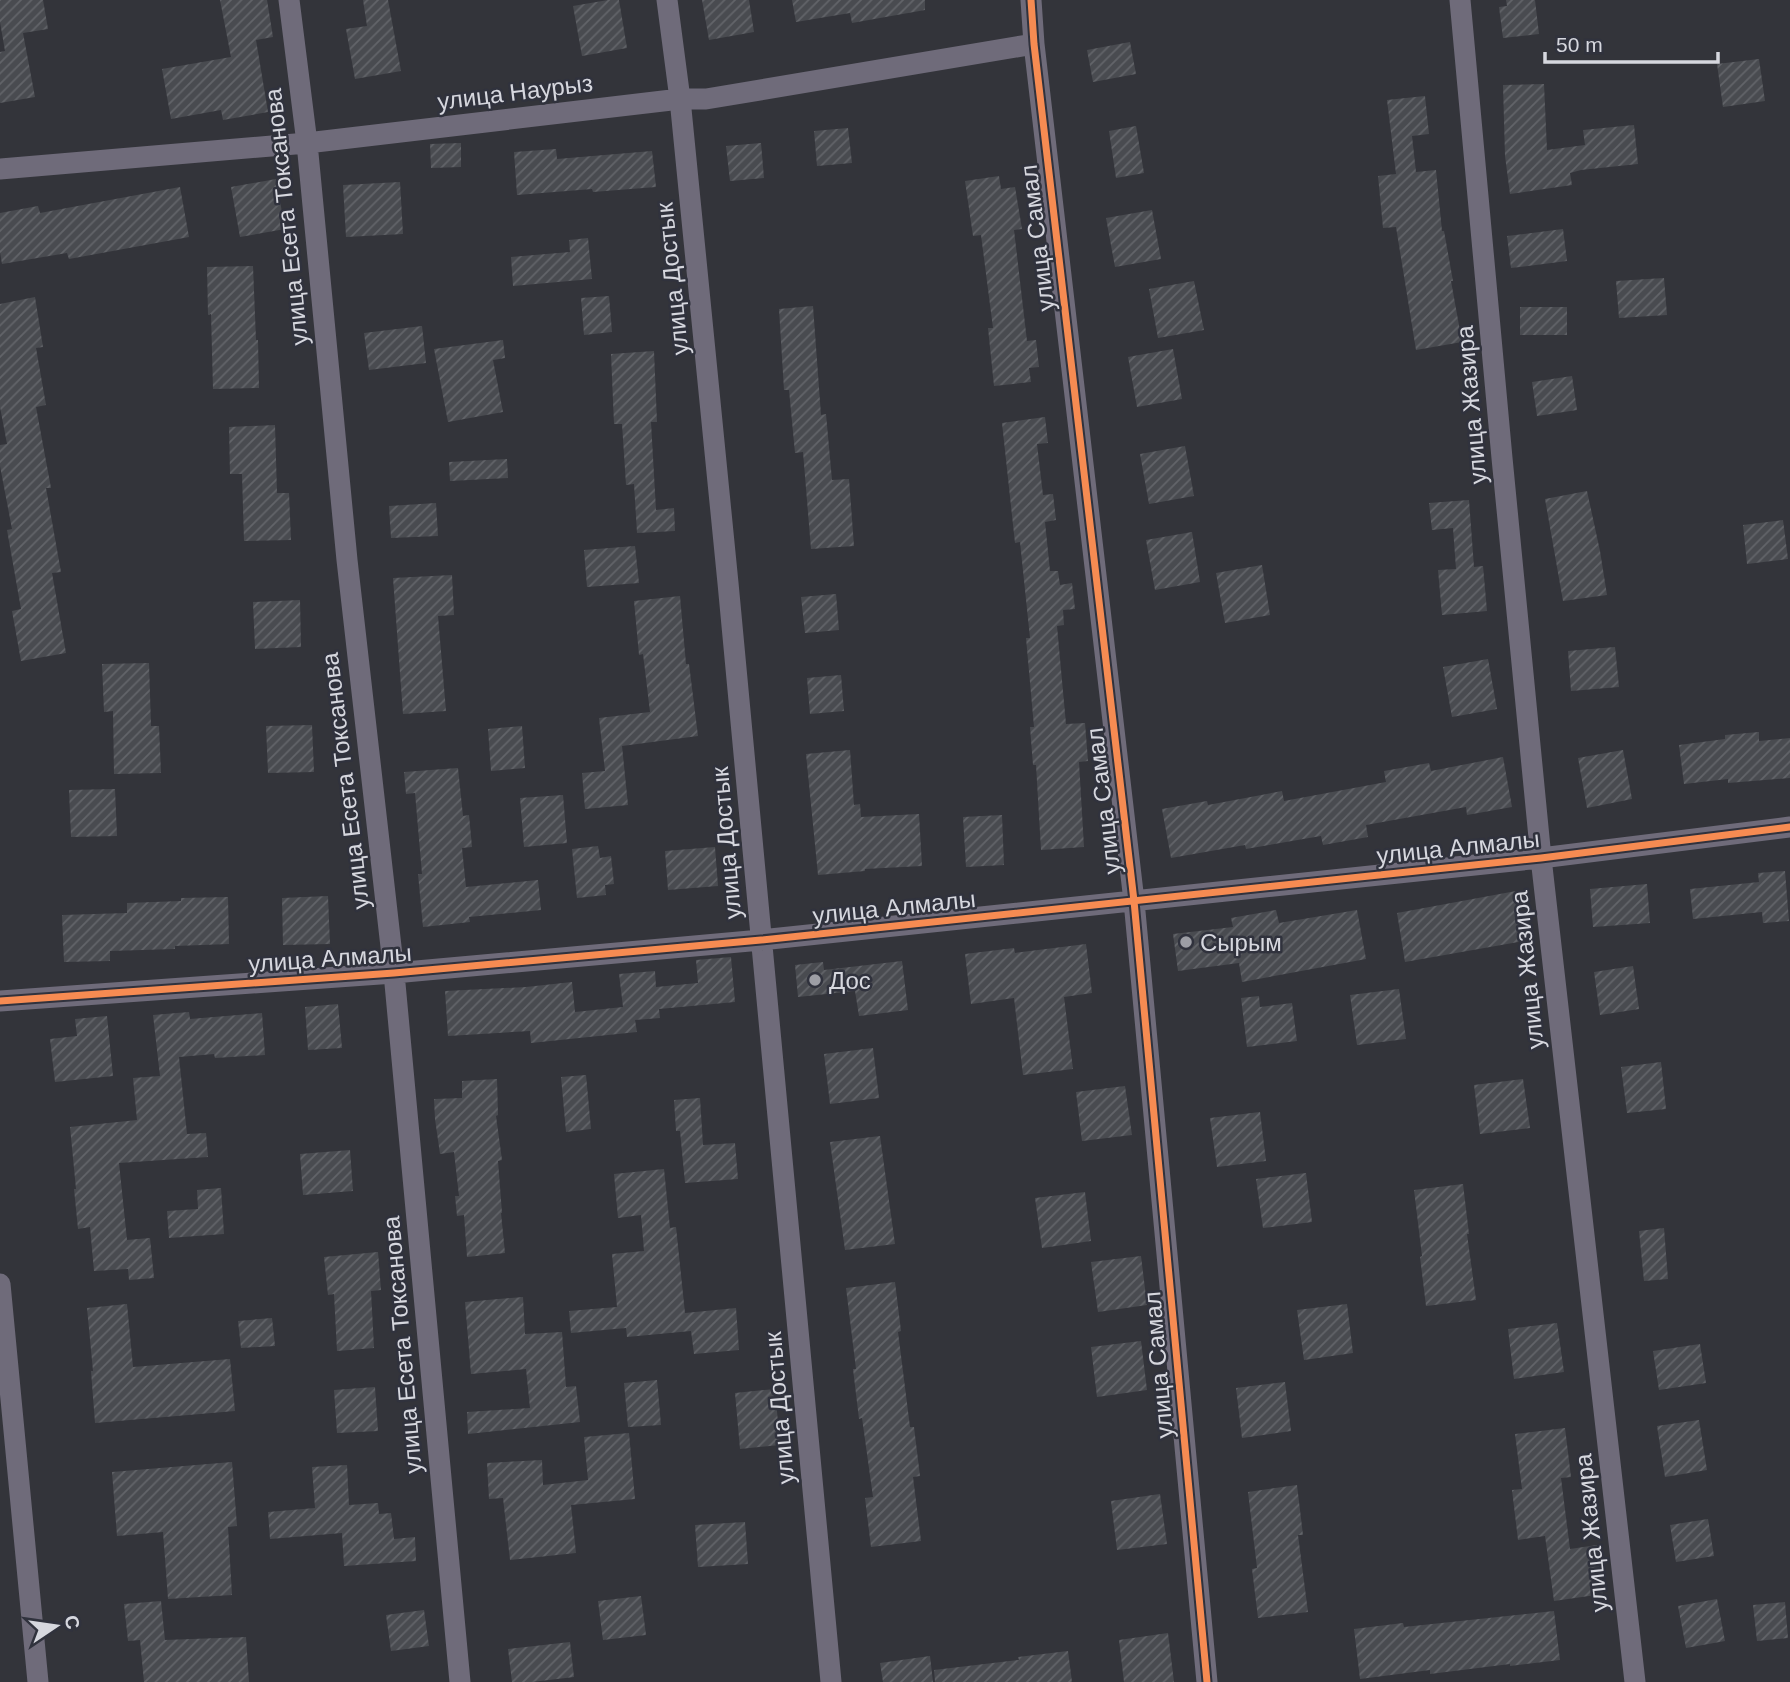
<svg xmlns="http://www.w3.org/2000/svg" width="1790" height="1682" font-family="Helvetica,sans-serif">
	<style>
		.building { fill: url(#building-hatch) }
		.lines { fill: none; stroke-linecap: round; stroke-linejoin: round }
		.street { stroke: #6f6b7a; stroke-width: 21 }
		.cycleway-casing { stroke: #30323d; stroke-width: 11 }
		.cycleway { stroke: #f68b52; stroke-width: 7 }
		.poi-dot { fill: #9d9ea5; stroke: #30323d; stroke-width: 2.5 }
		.labels { text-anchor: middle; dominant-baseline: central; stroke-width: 5; stroke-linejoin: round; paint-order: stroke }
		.street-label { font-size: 24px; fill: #d6d7de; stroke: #30323d }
		.poi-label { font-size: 24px; fill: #d6d7de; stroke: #30323d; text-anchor: start }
	</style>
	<defs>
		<pattern id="building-hatch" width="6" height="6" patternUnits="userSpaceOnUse" patternTransform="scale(1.75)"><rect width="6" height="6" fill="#494b50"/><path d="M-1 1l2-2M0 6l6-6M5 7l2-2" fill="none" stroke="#626469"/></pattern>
	</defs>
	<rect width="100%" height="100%" fill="#33343a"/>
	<path class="building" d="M0 0H43L48 29 23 33 35 97 0 103V52L5 51 0 22Z
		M220 0H267L273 37 256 40 268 112 223 120 221 110 171 119 162 69 231 57Z
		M363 0H388L401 71 355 79 346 29 367 26Z
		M608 0H619L627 48 582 56 573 6Z
		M702 0H749L754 32 709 40Z
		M792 0H925V10L852 23 850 13 796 22Z
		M1506 0H1535L1539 34 1503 38 1499 7 1507 6Z
		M1130 42 1136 74 1093 82 1087 50Z
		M1759 59 1765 101 1723 107 1717 64Z
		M1544 84 1547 150 1585 145 1583 130 1634 125 1638 164 1581 170 1570 173 1572 185 1510 194 1505 156 1503 85Z
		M1425 96 1429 134 1412 136 1416 172 1436 170 1442 231H1444L1453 281H1451L1462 342 1416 350 1396 227 1383 228 1378 176 1396 174 1387 100Z
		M1136 126 1144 173 1116 178 1109 131Z
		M848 128 852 163 817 166 814 131Z
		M461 143V167L431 168 430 144Z
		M761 143 764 178 730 181 726 146Z
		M556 149 557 159 652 151 656 187 593 192 592 189 517 195 514 152Z
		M999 176 1001 189 1015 187 1022 229 1014 230 1027 341 1036 340 1039 367 1029 368 1031 382 994 386 988 328H993L981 235 973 236 965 181Z
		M276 179 285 229 240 237 231 187Z
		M400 182 403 234 346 237 343 185Z
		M180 187 189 237 69 259 67 253 2 264 0 252V213L38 206 40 213Z
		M1152 210 1161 259 1115 267 1106 218Z
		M1563 229 1567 261 1511 268 1507 236Z
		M588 238 592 279 513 286 511 257 570 252 569 240Z
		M253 266 256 340H258L259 388 213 389 211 314 208 315 207 267Z
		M1664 278 1667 315 1619 318 1616 281Z
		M1194 281 1204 330 1158 338 1149 289Z
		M609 296 612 332 584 335 581 298Z
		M35 297 43 347 36 348 46 405 36 407 51 488H46L61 572 52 573 66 653 21 661 12 611 21 609 7 530 12 529 0 466V445L7 444 0 407V304Z
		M813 306 821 415 826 414 832 480 849 479 854 546 811 549 803 452 795 453 789 390H784L779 309Z
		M1520 307H1567V335H1520Z
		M422 326 426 363 369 370 364 333Z
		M503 340 505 358 493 360 503 412 448 422 434 349Z
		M1173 349 1182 399 1137 407 1128 357Z
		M654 351 657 422H651L656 510 674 508 675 531 637 533 634 484 626 485 622 424H614L611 354Z
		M1572 376 1577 410 1537 416 1532 382Z
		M1045 417 1048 443 1037 444 1043 495 1053 494 1056 520 1045 522 1050 571H1058L1060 585 1072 583 1075 609 1063 610 1064 625 1057 626 1066 724 1085 723 1088 761 1079 762 1084 847 1041 850 1036 765H1033L1030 727H1034L1026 638H1030L1020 542 1015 543 1002 423Z
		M275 425 277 493H289L291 540 244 541 242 474H230L229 427Z
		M1185 446 1194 496 1149 504 1140 454Z
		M507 459 508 478 450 481 449 462Z
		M1587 491 1600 551 1607 595 1563 601 1545 499Z
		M1469 500 1474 567 1483 566 1487 611 1442 615 1438 570 1456 569 1453 528 1432 530 1429 503Z
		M436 503 438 536 391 538 389 506Z
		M1783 520 1788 559 1747 564 1743 525Z
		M1192 532 1200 582 1155 590 1146 540Z
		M635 546 639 583 587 587 584 550Z
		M1262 565 1270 615 1225 623 1216 573Z
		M452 575 454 615 438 616 446 711 403 714 393 578Z
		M836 594 839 630 805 633 801 597Z
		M680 596 686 664H689L698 736 622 746 628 805 585 809 582 773 605 771 599 718 650 712 643 654 639 655 634 601Z
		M300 600 301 647 255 649 253 602Z
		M1615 647 1619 687 1571 691 1568 651Z
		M1488 659 1497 709 1452 717 1443 667Z
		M149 663 151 726H159L161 773 114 774 113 711 104 712 102 664Z
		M841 675 844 711 810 714 807 678Z
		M312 725 314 772 268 773 266 726Z
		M522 726 525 768 491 771 488 729Z
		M1759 732V741L1790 738V778L1728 783V779L1684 784 1679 745 1725 739V735Z
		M850 750 854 805 860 804 861 817 919 814 922 866 865 869V871L818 875 806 754Z
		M1623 750 1632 799 1587 808 1578 758Z
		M1503 757 1512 807 1467 815 1466 807 1366 825 1368 837 1323 845 1321 836 1246 849 1245 845 1171 858 1162 809 1207 801 1208 805 1282 791 1284 801 1386 782 1384 771 1429 763 1431 771Z
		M458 768 463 816 469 815 472 847 462 848 466 887 538 880 541 910 469 917 470 922 423 927 418 874H422L415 793 406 794 404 772Z
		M115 789 117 836 71 837 69 790Z
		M563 795 567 843 524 847 520 798Z
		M1002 815 1004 865 966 867 963 817Z
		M598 846 600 858 611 856 614 884 605 885 606 895 577 898 572 849Z
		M715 847 718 886 668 890 665 851Z
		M1785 871 1789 921 1763 923 1762 912 1693 919 1690 889 1759 882 1758 873Z
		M1647 884 1650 923 1593 927 1590 889Z
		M1516 891 1524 941 1405 962 1397 913Z
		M328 896 330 944 283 945 282 898Z
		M228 897 229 944 175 946V949L110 951V961L64 962 62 915 127 913V903L181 901V898Z
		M1276 910 1279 923 1357 910 1366 959 1242 982 1239 963 1178 971 1173 934 1233 927 1231 918Z
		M1086 944 1092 993 1064 997 1073 1069 1023 1075 1014 998 971 1004 965 954 1014 948 1015 953Z
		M731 957 735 1002 659 1009 660 1018 635 1020 637 1032 531 1043 530 1031 448 1036 445 991 526 987 572 982 575 1012 623 1007 619 974 655 971 656 987 698 983 696 960Z
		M902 961 908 1010 859 1016 855 991 798 997 795 965 823 962 824 970Z
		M1633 966 1639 1009 1600 1015 1594 972Z
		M1399 989 1406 1039 1357 1045 1350 995Z
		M1259 996 1260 1007 1292 1003 1297 1041 1247 1047 1241 998Z
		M338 1004 342 1048 308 1050 305 1007Z
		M189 1012 190 1019 262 1013 265 1055 215 1058 214 1054 179 1057 187 1134 206 1133 208 1157 119 1163 127 1240 150 1238 154 1278 129 1280 128 1269 94 1271 90 1227 78 1229 74 1189H76L70 1127 137 1120 133 1078 160 1076 153 1015Z
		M107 1016 113 1076 55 1082 50 1039 77 1036 75 1019Z
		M873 1048 879 1098 830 1104 824 1054Z
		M1661 1062 1666 1109 1627 1113 1621 1067Z
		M586 1075 591 1129 566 1132 561 1077Z
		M497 1079 498 1115 496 1116 502 1160 498 1161 502 1213H501L505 1253 467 1257 464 1215 457 1216 455 1196H459L454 1152 440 1154 435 1119 434 1099 462 1098V1081Z
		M1523 1079 1530 1128 1480 1134 1474 1085Z
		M1125 1086 1132 1135 1082 1141 1076 1092Z
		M700 1098 703 1145 735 1143 738 1179 685 1183 680 1131H676L674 1100Z
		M1260 1112 1266 1161 1217 1167 1210 1118Z
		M880 1136 895 1244 845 1250 830 1142Z
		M350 1150 353 1191 303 1195 300 1154Z
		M664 1169 670 1228 676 1227 685 1313 736 1308 739 1350 694 1354 691 1331 627 1337 626 1328 571 1333 569 1311 617 1307 612 1254 644 1251 641 1215 618 1218 614 1174Z
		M1306 1173 1312 1222 1263 1228 1256 1179Z
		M1463 1184 1469 1234H1467L1476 1300 1426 1306 1420 1257 1422 1256 1414 1190Z
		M221 1188 224 1234 169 1238 167 1211 198 1209 197 1190Z
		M1085 1192 1091 1241 1042 1248 1035 1198Z
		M1664 1228 1668 1279 1644 1281 1639 1231Z
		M378 1252 381 1290 371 1291 374 1348 337 1351 334 1294 328 1295 324 1257Z
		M1141 1256 1147 1305 1098 1312 1091 1262Z
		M895 1282 901 1331 898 1332 910 1427H914L920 1476 913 1477 921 1541 871 1547 865 1498 873 1497 862 1418 859 1419 853 1369H856L846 1288Z
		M523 1297 525 1334 562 1332 566 1387 576 1386 580 1422 468 1434 467 1412 530 1408 526 1369 471 1374 465 1302Z
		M127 1304 133 1367 230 1359 235 1411 95 1423 91 1371H93L87 1308Z
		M1347 1304 1353 1353 1304 1360 1297 1310Z
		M272 1318 275 1346 241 1348 238 1321Z
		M1557 1323 1564 1372 1514 1379 1508 1329Z
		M1141 1341 1147 1390 1097 1397 1091 1347Z
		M1700 1344 1706 1383 1659 1390 1653 1351Z
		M657 1380 661 1425 628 1427 624 1383Z
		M1285 1382 1291 1431 1242 1438 1236 1388Z
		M375 1387 378 1431 337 1433 334 1390Z
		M775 1389 780 1445 740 1449 735 1393Z
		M1699 1420 1707 1470 1665 1477 1657 1426Z
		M1565 1428 1571 1477 1561 1478 1570 1549 1597 1545 1603 1594 1554 1601 1545 1536 1518 1540 1512 1490 1522 1489 1515 1434Z
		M629 1433 635 1499 571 1505 576 1553 510 1560 503 1498 489 1499 487 1463 542 1460 543 1485 588 1480 584 1437Z
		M232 1462 237 1526 228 1527 232 1595 168 1599 163 1532 117 1536 112 1472Z
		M347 1465 349 1505 378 1503 379 1514 391 1513 394 1539 415 1537 416 1561 344 1566 342 1533 270 1539 268 1512 315 1508 312 1467Z
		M1297 1485 1303 1535H1298L1308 1612 1258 1618 1252 1569 1257 1568 1248 1492Z
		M1160 1494 1167 1544 1117 1550 1111 1501Z
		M1708 1519 1714 1556 1676 1562 1670 1525Z
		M745 1522 748 1564 698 1567 695 1525Z
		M641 1596 646 1635 603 1640 598 1601Z
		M1717 1599 1725 1641 1686 1648 1678 1606Z
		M161 1601 165 1640 246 1637 249 1682H144L140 1640 128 1641 124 1604Z
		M1785 1602 1788 1638 1757 1641 1753 1605Z
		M424 1610 429 1646 391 1651 386 1615Z
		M1554 1611 1560 1660 1510 1666V1664L1430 1674V1670L1360 1679 1354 1629 1403 1623 1404 1627Z
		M1168 1633 1174 1682H1124L1119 1640Z
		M570 1642 574 1677 532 1682H512L508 1649Z
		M1068 1651 1072 1682H935L934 1670 1019 1660 1018 1657Z
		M930 1656 933 1682H883L880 1663Z"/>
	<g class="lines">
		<path class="street" d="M289 0 307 143 347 560 394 973 460 1682
			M667 0 680 99 728 583 831 1682
			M1031 0 1034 44 1134 901 1207 1682
			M1460 0 1502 458 1541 858 1635 1682
			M0 169 307 143 680 99H706L1034 44
			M0 1001 394 973 761 940 1541 858 1790 827
			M0 1284 38 1682"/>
		<defs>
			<path id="cycleway" d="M1031 0 1034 44 1134 901 1207 1682
				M0 1001 394 973 761 940 1541 858 1790 827"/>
		</defs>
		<use href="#cycleway" class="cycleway-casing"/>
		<use href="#cycleway" class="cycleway"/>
	</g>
	<g class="poi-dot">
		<circle cx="1186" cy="942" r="7"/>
		<circle cx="815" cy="980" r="7"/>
	</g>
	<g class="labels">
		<g class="street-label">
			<text transform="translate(515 92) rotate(-7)">улица Наурыз</text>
			<text transform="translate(286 217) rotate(-96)">улица Есета Токсанова</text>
			<text transform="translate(1037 238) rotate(-97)">улица Самал</text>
			<text transform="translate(672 279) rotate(-96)">улица Достык</text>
			<text transform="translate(1471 405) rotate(-95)">улица Жазира</text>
			<text transform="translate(345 781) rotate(-97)">улица Есета Токсанова</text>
			<text transform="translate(1103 801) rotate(-97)">улица Самал</text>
			<text transform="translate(726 843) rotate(-95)">улица Достык</text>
			<text transform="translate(1458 847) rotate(-6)">улица Алмалы</text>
			<text transform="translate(894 907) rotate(-6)">улица Алмалы</text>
			<text transform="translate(330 958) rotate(-4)">улица Алмалы</text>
			<text transform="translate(1527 970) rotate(-96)">улица Жазира</text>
			<text transform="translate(402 1345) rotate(-95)">улица Есета Токсанова</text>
			<text transform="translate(1158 1365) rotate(-95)">улица Самал</text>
			<text transform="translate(779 1408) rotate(-95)">улица Достык</text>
			<text transform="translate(1591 1533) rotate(-96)">улица Жазира</text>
		</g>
		<g class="poi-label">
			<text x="1200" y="942">Сырым</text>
			<text x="829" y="980">Дос</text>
		</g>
	</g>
	<g transform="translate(56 1626) rotate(77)" stroke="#30323d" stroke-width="5" paint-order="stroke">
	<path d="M0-5L12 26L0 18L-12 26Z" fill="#d6d7de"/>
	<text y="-10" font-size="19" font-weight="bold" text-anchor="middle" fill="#d6d7de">С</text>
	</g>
	<path d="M1545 52v10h173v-10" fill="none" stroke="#d6d7de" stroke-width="3.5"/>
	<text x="1556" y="52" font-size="21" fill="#d6d7de" stroke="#30323d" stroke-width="5" paint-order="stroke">50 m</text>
</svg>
